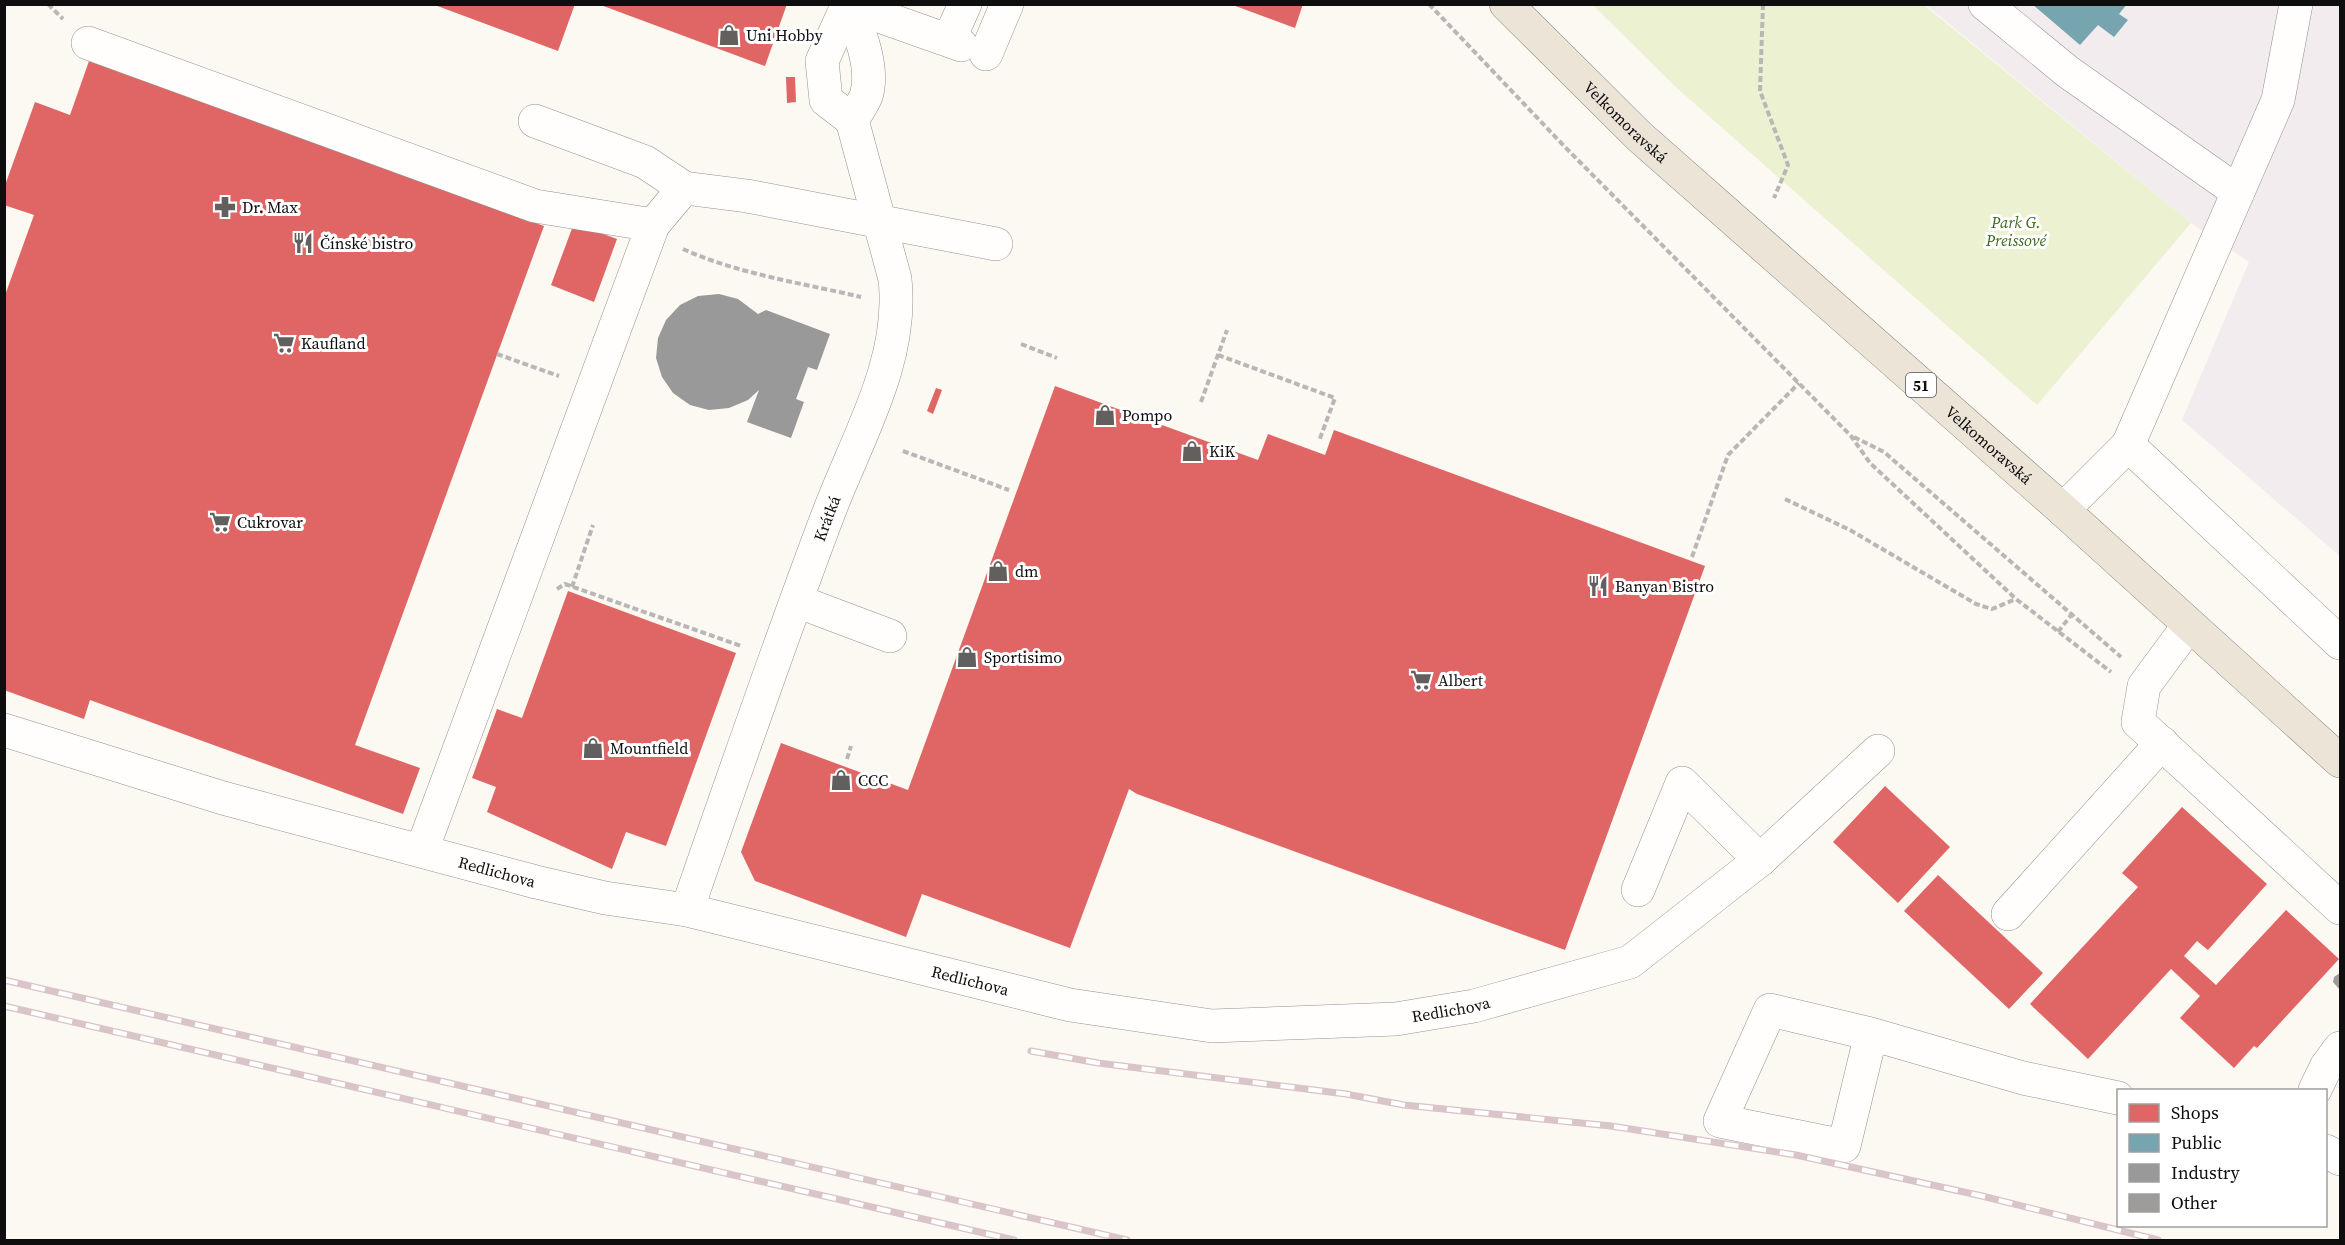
<svg xmlns="http://www.w3.org/2000/svg" width="2345" height="1245" font-family="'Source Serif 4',serif">
	<style>
		.industrial { fill: #f2ecef }
		.green { fill: #ecf1d2 }
		.shops { fill: #e06666 }
		.public { fill: #76a5af }
		.industry { fill: #999 }
		.building { fill: #9f9b98 }
		.lines { fill: none; stroke-linecap: round; stroke-linejoin: round }
		.minor-casing { stroke: #959391; stroke-width: 34 }
		.major-casing { stroke: #82817e; stroke-width: 34 }
		.path { stroke: #b8b7b6; stroke-width: 4; stroke-dasharray: 6 3; stroke-linecap: butt }
		.minor { stroke: #fffefd; stroke-width: 33 }
		.major { stroke: #ede4d8; stroke-width: 33 }
		.rail-casing { stroke: #d9c4c8; stroke-width: 7 }
		.rail { stroke: #fff; stroke-width: 4.5; stroke-dasharray: 14; stroke-linecap: butt }
		.labels { text-anchor: middle; dominant-baseline: central; stroke-width: 6; stroke-linejoin: round; paint-order: stroke }
		.shield { fill: #fff; stroke: #565656; stroke-width: 1.5 }
		.shield-label { font-size: 15px; font-weight: bold; fill: #0e0e0e }
		.poi-label { font-size: 16px; fill: #0e0e0e; stroke: #fff; text-anchor: start }
		.street-label { font-size: 16px; fill: #0e0e0e; stroke: #fff }
		.park-label { font-size: 16px; font-style: italic; fill: #3c691b; stroke: #fff }
	</style>
	<rect width="100%" height="100%" fill="#fcf8f2"/>
	<path class="industrial" d="M1926 5H2340V556L2182 420 2249 262 2191 223Z"/>
	<path class="green" d="M1593 5H1924L2191 223 2037 405 1678 89Z"/>
	<path class="shops" d="M432 4H575L558 51Z
		M598 4H787L765 66Z
		M1230 4H1303L1295 28Z
		M89 61 544 226 355 745 420 768 403 814 90 700 84 719 4 690V298L34 215 4 205V188L35 102 70 115Z
		M786 77H795L796 102 787 103Z
		M574 223 617 239 594 302 551 285Z
		M1055 386 1258 460 1268 434 1325 455 1334 430 1705 566 1565 950 1137 794 1129 789 1070 948 922 894 906 937 755 881 741 852 781 743 908 790Z
		M936 388 942 390 933 414 927 411Z
		M568 591 736 653 666 846 626 832 612 869 487 812 496 787 472 778 497 709 522 718Z
		M1885 786 1950 847 1898 903 1833 842Z
		M2182 807 2267 884 2208 950 2197 941 2184 956 2216 985 2286 910 2339 959 2257 1048 2254 1046 2234 1068 2180 1018 2200 996 2171 969 2088 1059 2030 1004 2138 887 2122 873Z
		M1938 875 2043 973 2009 1009 1904 911Z"/>
	<path class="public" d="M2032 4H2127L2119 14 2128 20 2114 37 2098 25 2080 45Z"/>
	<path class="industry" d="M719 294 738 299 758 314 766 310 830 334 817 370 808 367 796 399 804 402 791 438 747 422 759 390 748 400 729 408 709 410 690 405 673 393 662 377 656 358 658 338 666 320 680 305 698 296Z"/>
	<path class="building" d="M2340 973V990L2333 982 2334 977Z"/>
	<g class="lines">
		<defs>
			<g id="minor">
				<path d="M848 4 822 61 826 100 852 120"/>
				<path d="M1985 4 2068 72 2238 192"/>
				<path d="M848 5C859 30 875 68 866 96 863 104 856 113 852 120"/>
				<path d="M848 5 961 45"/>
				<path d="M949 40 965 4"/>
				<path d="M88 43 535 206 653 225"/>
				<path d="M986 54 1007 4"/>
				<path d="M535 121 645 162 684 188"/>
				<path d="M2128 445 2278 100 2296 4"/>
				<path d="M2063 510 2128 445 2340 643"/>
				<path d="M797 601 890 636"/>
				<path d="M2189 625 2144 686 2138 722 2340 908"/>
				<path id="s1" d="M4 730 223 798 536 882 605 898 687 910 1070 1005 1212 1026 1396 1019 1474 1006 1630 962 1760 860 1878 751"/>
				<path d="M422 850 653 225 684 188 747 196 996 244"/>
				<path d="M1638 890 1682 783 1760 860"/>
				<path id="s2" d="M687 910C733 777 779 644 829 512 857 438 904 361 895 279L852 120"/>
				<path d="M2008 914 2162 743"/>
				<path d="M1871 1034 1844 1146 1720 1121 1770 1010 1871 1034 2023 1078 2118 1098"/>
				<path d="M2315 1090 2326 1067 2340 1048"/>
				<path d="M2326 1151 2340 1159"/>
			</g>
			<g id="major">
				<path id="s3" d="M1506 4 1640 137 2063 510 2340 761"/>
			</g>
		</defs>
		<use href="#minor" class="minor-casing"/>
		<use href="#major" class="major-casing"/>
		<path class="path" d="M48 4 63 19
			M1429 4 1565 147 1851 436 1870 463 2016 599 2111 672
			M1763 4 1760 91 1788 165 1774 198
			M683 249C738 274 802 283 861 297
			M1021 344 1057 358
			M497 354 559 376
			M1218 355 1335 398 1319 441
			M1201 402 1227 330
			M1854 437 1884 452 2121 657
			M903 451 1009 490
			M1785 499 1850 530 1976 604 1992 609 2016 599
			M1692 557 1728 455 1799 383
			M572 587 593 525
			M557 589 565 584 741 646
			M2058 632 2072 614
			M847 759 851 746"/>
		<use href="#minor" class="minor"/>
		<use href="#major" class="major"/>
		<defs>
			<path id="rail" d="M4 980 1127 1240
				M4 1006 1014 1240
				M1031 1051 1098 1063 1346 1094 1404 1105 1611 1126 1796 1155 1982 1196 2158 1240"/>
		</defs>
		<use href="#rail" class="rail-casing"/>
		<use href="#rail" class="rail"/>
	</g>
	<defs>
		<symbol id="shop-bare" viewBox="-9 -9 18 18"><path d="M-5-2.5h2.3a2.7 3.5 0 0 1 5.4 0H5L5.5 6h-11ZM-1.5-2.5h3a1.5 2.3 0 0 0-3 0Z" fill="#61605e" stroke="#fff" stroke-width="2.5" paint-order="stroke"/></symbol>
		<symbol id="pharmacy-bare" viewBox="-9 -9 18 18"><path d="M-2-6h4v4h4v4h-4v4h-4v-4h-4v-4h4Z" fill="#61605e" stroke="#fff" stroke-width="2.5" paint-order="stroke"/></symbol>
		<symbol id="restaurant-bare" viewBox="-9 -9 18 18"><path d="M-5-6h1v4h1v-4h1v4h1v-4h1v5L-1.5 .5V6h-2V.5L-5-1ZM5-6V6H3V1.5H1.5Q1.5-4 5-6Z" fill="#61605e" stroke="#fff" stroke-width="2.5" paint-order="stroke"/></symbol>
		<symbol id="supermarket-bare" viewBox="-9 -9 18 18"><path d="M-6-5.5h2.5l.6 2H6L4.5 2H-2.5L-4.4-4H-6ZM-1.5 3.2a1.3 1.3 0 1 0 .1 0ZM3 3.2a1.3 1.3 0 1 0 .1 0Z" fill="#61605e" stroke="#fff" stroke-width="2.5" paint-order="stroke"/></symbol>
	</defs>
	<g fill-rule="evenodd">
		<use href="#shop-bare" x="714" y="20" width="30" height="30"/>
		<use href="#pharmacy-bare" x="210" y="192" width="30" height="30"/>
		<use href="#restaurant-bare" x="288" y="228" width="30" height="30"/>
		<use href="#supermarket-bare" x="269" y="328" width="30" height="30"/>
		<use href="#shop-bare" x="1090" y="400" width="30" height="30"/>
		<use href="#shop-bare" x="1177" y="436" width="30" height="30"/>
		<use href="#supermarket-bare" x="205" y="507" width="30" height="30"/>
		<use href="#shop-bare" x="983" y="556" width="30" height="30"/>
		<use href="#restaurant-bare" x="1583" y="571" width="30" height="30"/>
		<use href="#shop-bare" x="952" y="642" width="30" height="30"/>
		<use href="#supermarket-bare" x="1406" y="665" width="30" height="30"/>
		<use href="#shop-bare" x="578" y="733" width="30" height="30"/>
		<use href="#shop-bare" x="826" y="765" width="30" height="30"/>
	</g>
	<g class="labels">
		<rect class="shield" x="1906" y="373" width="30" height="24" rx="4.5"/>
		<g class="shield-label">
			<text x="1921" y="385">51</text>
		</g>
		<g class="poi-label">
			<text x="746" y="35">Uni Hobby</text>
			<text x="242" y="207">Dr. Max</text>
			<text x="320" y="243">Čínské bistro</text>
			<text x="301" y="343">Kaufland</text>
			<text x="1122" y="415">Pompo</text>
			<text x="1209" y="451">KiK</text>
			<text x="237" y="522">Cukrovar</text>
			<text x="1015" y="571">dm</text>
			<text x="1615" y="586">Banyan Bistro</text>
			<text x="984" y="657">Sportisimo</text>
			<text x="1438" y="680">Albert</text>
			<text x="610" y="748">Mountfield</text>
			<text x="858" y="780">CCC</text>
		</g>
		<g class="street-label">
			<text stroke="none"><textPath href="#s3" startOffset="168">Velkomoravská</textPath></text>
			<text stroke="none"><textPath href="#s3" startOffset="654">Velkomoravská</textPath></text>
			<text stroke="none"><textPath href="#s2" startOffset="416">Krátká</textPath></text>
			<text stroke="none"><textPath href="#s1" startOffset="513">Redlichova</textPath></text>
			<text stroke="none"><textPath href="#s1" startOffset="999">Redlichova</textPath></text>
			<text stroke="none"><textPath href="#s1" startOffset="1485">Redlichova</textPath></text>
		</g>
		<g class="park-label">
			<text x="2016" y="222">Park G.<tspan x="2016" dy="18">Preissové</tspan></text>
		</g>
	</g>
	<rect width="2345" height="1245" fill="none" stroke="#0e0e0e" stroke-width="12"/>
	<rect x="2117" y="1089" width="210" height="138" fill="#ffffff" stroke="#9f9f9f" stroke-width="1.5"/>
	<rect x="2129" y="1104" width="30" height="18" fill="#e06666" stroke="#9f9f9f" stroke-width="1.5"/>
	<text x="2171" y="1119" font-size="18" fill="#0e0e0e">Shops</text>
	<rect x="2129" y="1134" width="30" height="18" fill="#76a5af" stroke="#9f9f9f" stroke-width="1.5"/>
	<text x="2171" y="1149" font-size="18" fill="#0e0e0e">Public</text>
	<rect x="2129" y="1164" width="30" height="18" fill="#999999" stroke="#9f9f9f" stroke-width="1.5"/>
	<text x="2171" y="1179" font-size="18" fill="#0e0e0e">Industry</text>
	<rect x="2129" y="1194" width="30" height="18" fill="#9f9b98" stroke="#9f9f9f" stroke-width="1.5"/>
	<text x="2171" y="1209" font-size="18" fill="#0e0e0e">Other</text>
</svg>
